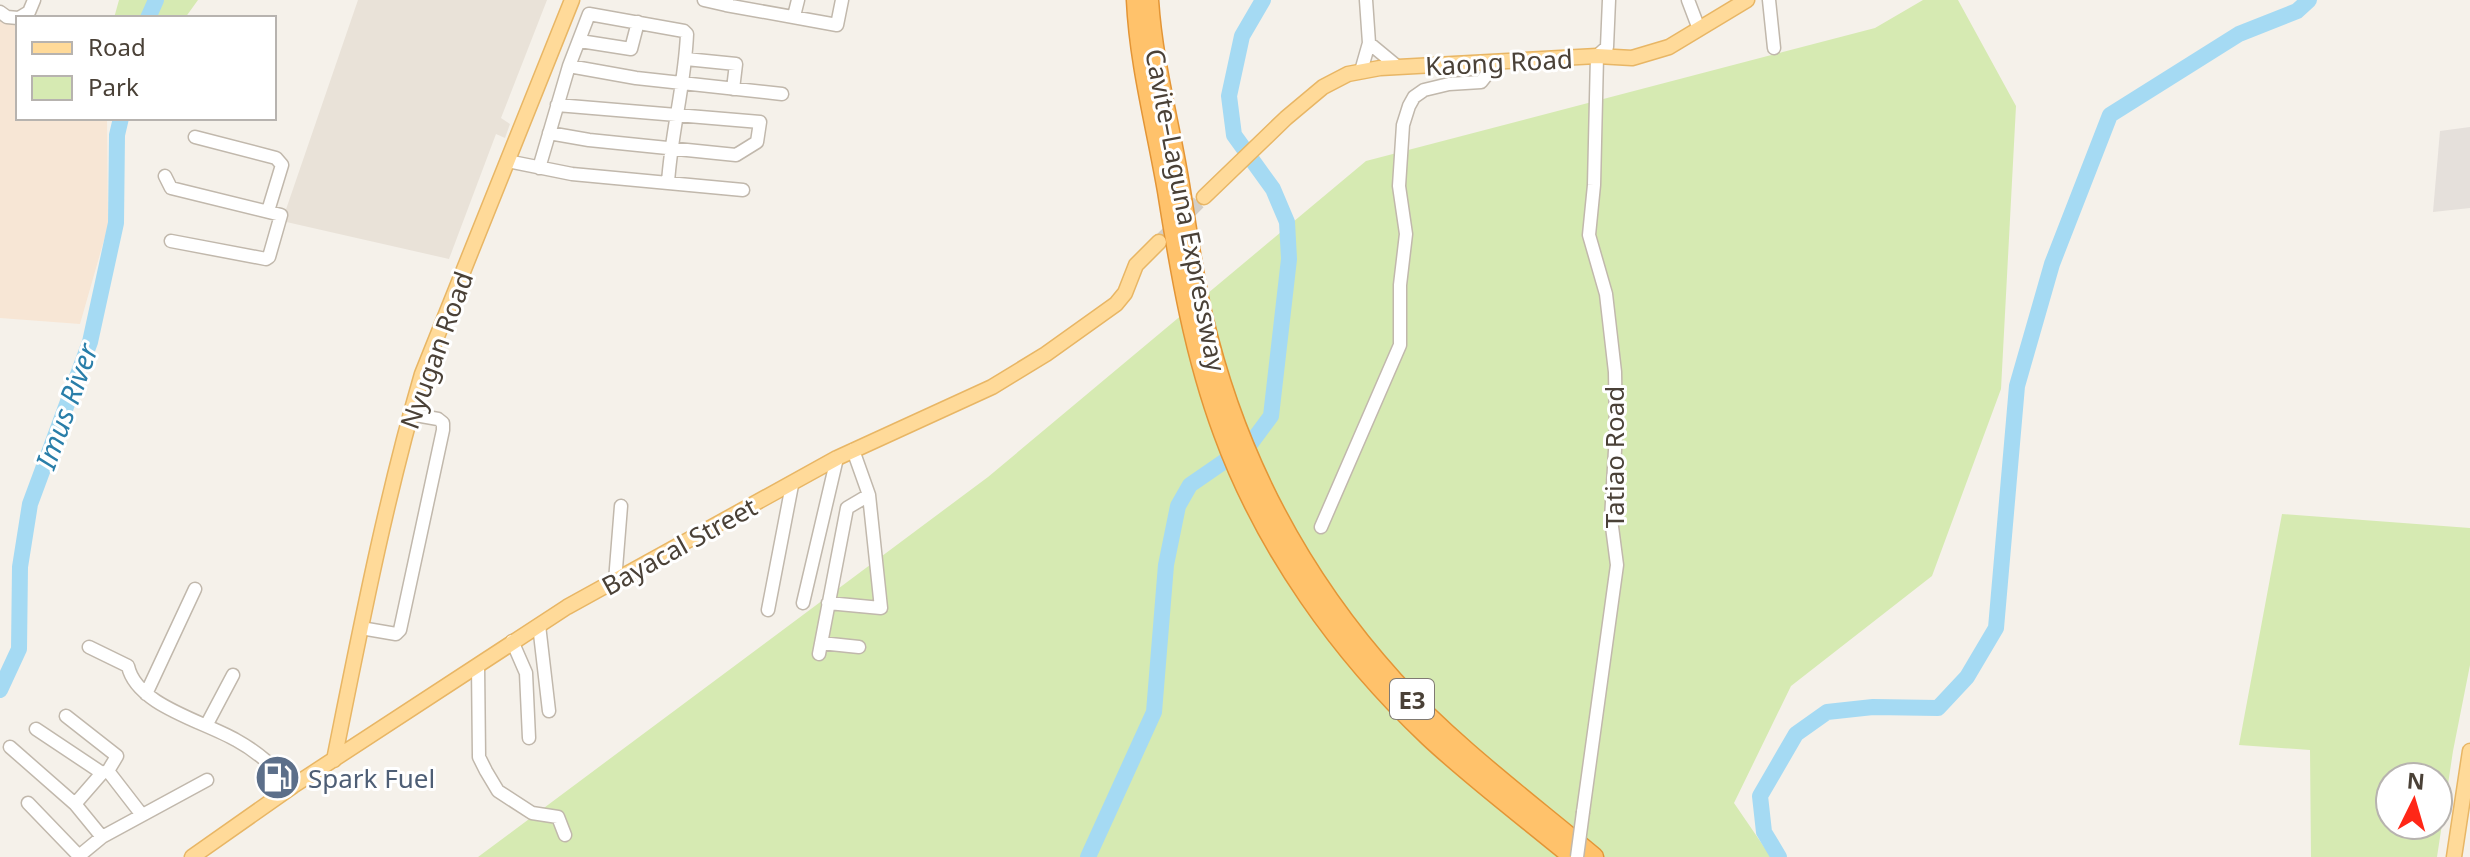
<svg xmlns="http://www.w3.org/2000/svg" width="2470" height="857" font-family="'Noto Sans',sans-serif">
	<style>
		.residential { fill: #e9e2d8 }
		.commercial { fill: #f7e6d5 }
		.industrial { fill: #e5e0db }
		.green { fill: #d6eab2; fill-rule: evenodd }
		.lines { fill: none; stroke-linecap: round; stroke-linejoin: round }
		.river { stroke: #a5daf3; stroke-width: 16 }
		.major-tunnel { stroke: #d3cec6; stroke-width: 14; stroke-dasharray: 14 7; stroke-linecap: butt }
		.minor-casing { stroke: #c1b8ac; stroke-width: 15 }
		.major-casing { stroke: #e8b665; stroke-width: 17 }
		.highway-casing { stroke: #e39536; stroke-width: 21 }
		.minor { stroke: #fff; stroke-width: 12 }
		.major { stroke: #ffda99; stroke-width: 14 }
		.highway { stroke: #ffc26b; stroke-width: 18 }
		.minor-bridge-casing { stroke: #c1b8ac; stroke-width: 15; stroke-linecap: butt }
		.minor-bridge { stroke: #fff; stroke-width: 12 }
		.labels { text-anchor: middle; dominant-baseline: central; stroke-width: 6; stroke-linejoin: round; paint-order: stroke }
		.shield { fill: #fff; stroke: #807a73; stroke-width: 2 }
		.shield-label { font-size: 24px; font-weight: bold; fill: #4a4137 }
		.street-label { font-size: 26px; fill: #4a4137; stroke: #fff }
		.service-label { font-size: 26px; fill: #4e5e75; stroke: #fff; text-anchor: start }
		.water-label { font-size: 28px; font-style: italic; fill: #297ea9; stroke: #fff }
	</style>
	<rect width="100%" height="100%" fill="#f5f1ea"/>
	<path class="residential" d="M358 0H547L501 118 510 124 505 138 496 134 449 259 282 221Z"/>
	<path class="commercial" d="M0 19 18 24V118H107L108 226 80 324 0 318Z"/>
	<path class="industrial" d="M2470 127V208L2433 212 2440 131Z"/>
	<path class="green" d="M119 0H198L185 18H114Z
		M1923 0H1958L2016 106 2001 389 1932 576 1791 686 1734 803 1771 857H478L988 477 1366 161 1875 28Z
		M2282 514 2470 528V665L2453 751 2437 857H2311L2310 750 2239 745ZM2390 777H2438V825H2390Z"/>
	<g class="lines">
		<path class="river" d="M148 18 156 0
			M0 690 19 649 20 567 30 504 90 342 116 223 117 135 121 118
			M1088 857 1154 712 1166 565 1178 506 1190 485 1251 443 1271 416 1289 259 1287 222 1273 189 1234 135 1229 96 1242 36 1263 0
			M1779 857 1764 832 1760 796 1796 734 1827 712 1873 707 1938 708 1967 677 1996 628 2017 386 2052 264 2110 115 2239 34 2297 11 2309 0"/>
		<path class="major-tunnel" d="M1159 242 1204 197"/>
		<defs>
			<path id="minor" d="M704 0 726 5 727 0
				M1688 0 1699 29
				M1769 0 1774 48
				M726 5 837 25 842 0
				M0 12 7 17 18 18
				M794 16 798 0
				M19 18 29 12 34 0
				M580 41 631 49 638 22
				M1369 43 1398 67
				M686 59 736 64 733 89
				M569 66 589 14 684 31 687 34C685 85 671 133 668 183
				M1361 71 1369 43 1366 0
				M549 133 589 140 736 155 757 142 760 122 557 105
				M195 137 276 158 282 165 268 211
				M507 161 572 174 743 190
				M539 168 569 66 636 78 782 94
				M165 176 171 188 281 215 269 257 266 259 171 241
				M1321 527 1400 345V285L1406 234 1399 186 1403 125 1409 106 1414 97 1424 90 1449 84 1481 82 1496 63
				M615 581 621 506
				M803 603 837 458
				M828 603 881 608 869 495
				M768 610 792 485
				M539 625 549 711
				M361 628 396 634 400 630 443 430V423L438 419 410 414
				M512 641 526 673 529 738
				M821 643 859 647
				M89 647 128 666C136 705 203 721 236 740 258 752 275 768 293 786
				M819 654 847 508 869 495 853 450
				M478 665 479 757 486 771 498 791 532 813 558 817 565 835
				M146 694 195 589
				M66 716 117 756 108 771 102 773 75 804
				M207 724 233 675
				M36 729 102 773
				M10 747 75 804 102 837
				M108 771 142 815
				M28 803 80 857
				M1583 812 1617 565 1611 519 1616 433 1615 372 1606 294 1589 235 1594 185 1597 56 1607 47 1609 0
				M79 856 102 837 207 780"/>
			<path id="major" d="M1204 197 1286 118 1323 87 1348 74 1380 68 1597 56 1632 58 1669 47 1747 0
				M334 760C360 631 385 501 422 374L572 0
				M192 857 293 786 567 607 837 458 992 387 1046 354 1116 304 1125 293 1136 265 1159 242
				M2454 857 2470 751"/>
			<path id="highway" d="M1136 0C1139 65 1156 127 1167 191 1180 273 1194 355 1223 433 1265 548 1340 653 1429 737 1474 779 1525 817 1573 857
				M1149 0C1153 63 1170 123 1180 185 1187 228 1193 273 1203 316 1235 453 1299 576 1394 681 1453 746 1526 800 1594 857"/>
		</defs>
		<use href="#minor" class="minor-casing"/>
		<use href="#major" class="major-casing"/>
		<use href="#highway" class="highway-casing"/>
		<use href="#minor" class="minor"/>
		<use href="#major" class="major"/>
		<use href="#highway" class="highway"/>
		<defs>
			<path id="minor-bridge" d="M1577 857 1583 812"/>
		</defs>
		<use href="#minor-bridge" class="minor-bridge-casing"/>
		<use href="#minor-bridge" class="minor-bridge"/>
	</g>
	<defs>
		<symbol id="fuel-disc" viewBox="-11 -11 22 22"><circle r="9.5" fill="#5c6f8a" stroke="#fff"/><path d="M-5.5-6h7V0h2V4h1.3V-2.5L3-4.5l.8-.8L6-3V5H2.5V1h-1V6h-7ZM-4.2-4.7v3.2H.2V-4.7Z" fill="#fff"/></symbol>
	</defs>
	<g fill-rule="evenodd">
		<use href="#fuel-disc" x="252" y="752" width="51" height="51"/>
	</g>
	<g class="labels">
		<rect class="shield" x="1390" y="679" width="44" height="40" rx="6"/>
		<g class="shield-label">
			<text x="1412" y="699">E3</text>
		</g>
		<g class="street-label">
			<text transform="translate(1499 62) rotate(-3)">Kaong Road</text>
			<text transform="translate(1186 210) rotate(79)">Cavite–Laguna Expressway</text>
			<text transform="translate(436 350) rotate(-70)">Nyugan Road</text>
			<text transform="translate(1614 457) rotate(-90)">Tatiao Road</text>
			<text transform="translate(679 546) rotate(-29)">Bayacal Street</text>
		</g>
		<g class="service-label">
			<text x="308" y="778">Spark Fuel</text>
		</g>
		<g class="water-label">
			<text transform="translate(66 406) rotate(-70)">Imus River</text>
		</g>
	</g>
	<rect x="16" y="16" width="260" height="104" fill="#ffffff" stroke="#b7b3af" stroke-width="2"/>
	<rect x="32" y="42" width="40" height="12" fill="#ffda99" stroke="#b7b3af" stroke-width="2"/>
	<text x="88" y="56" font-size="24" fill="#4a4137">Road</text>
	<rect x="32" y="76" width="40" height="24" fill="#d6eab2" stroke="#b7b3af" stroke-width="2"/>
	<text x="88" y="96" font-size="24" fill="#4a4137">Park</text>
	<g transform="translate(2414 801) rotate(5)"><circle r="38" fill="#ffffff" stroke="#b7b3af" stroke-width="2"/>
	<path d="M0-6L14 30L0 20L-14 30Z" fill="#ff2717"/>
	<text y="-12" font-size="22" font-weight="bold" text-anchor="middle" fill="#4a4137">N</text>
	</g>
</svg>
